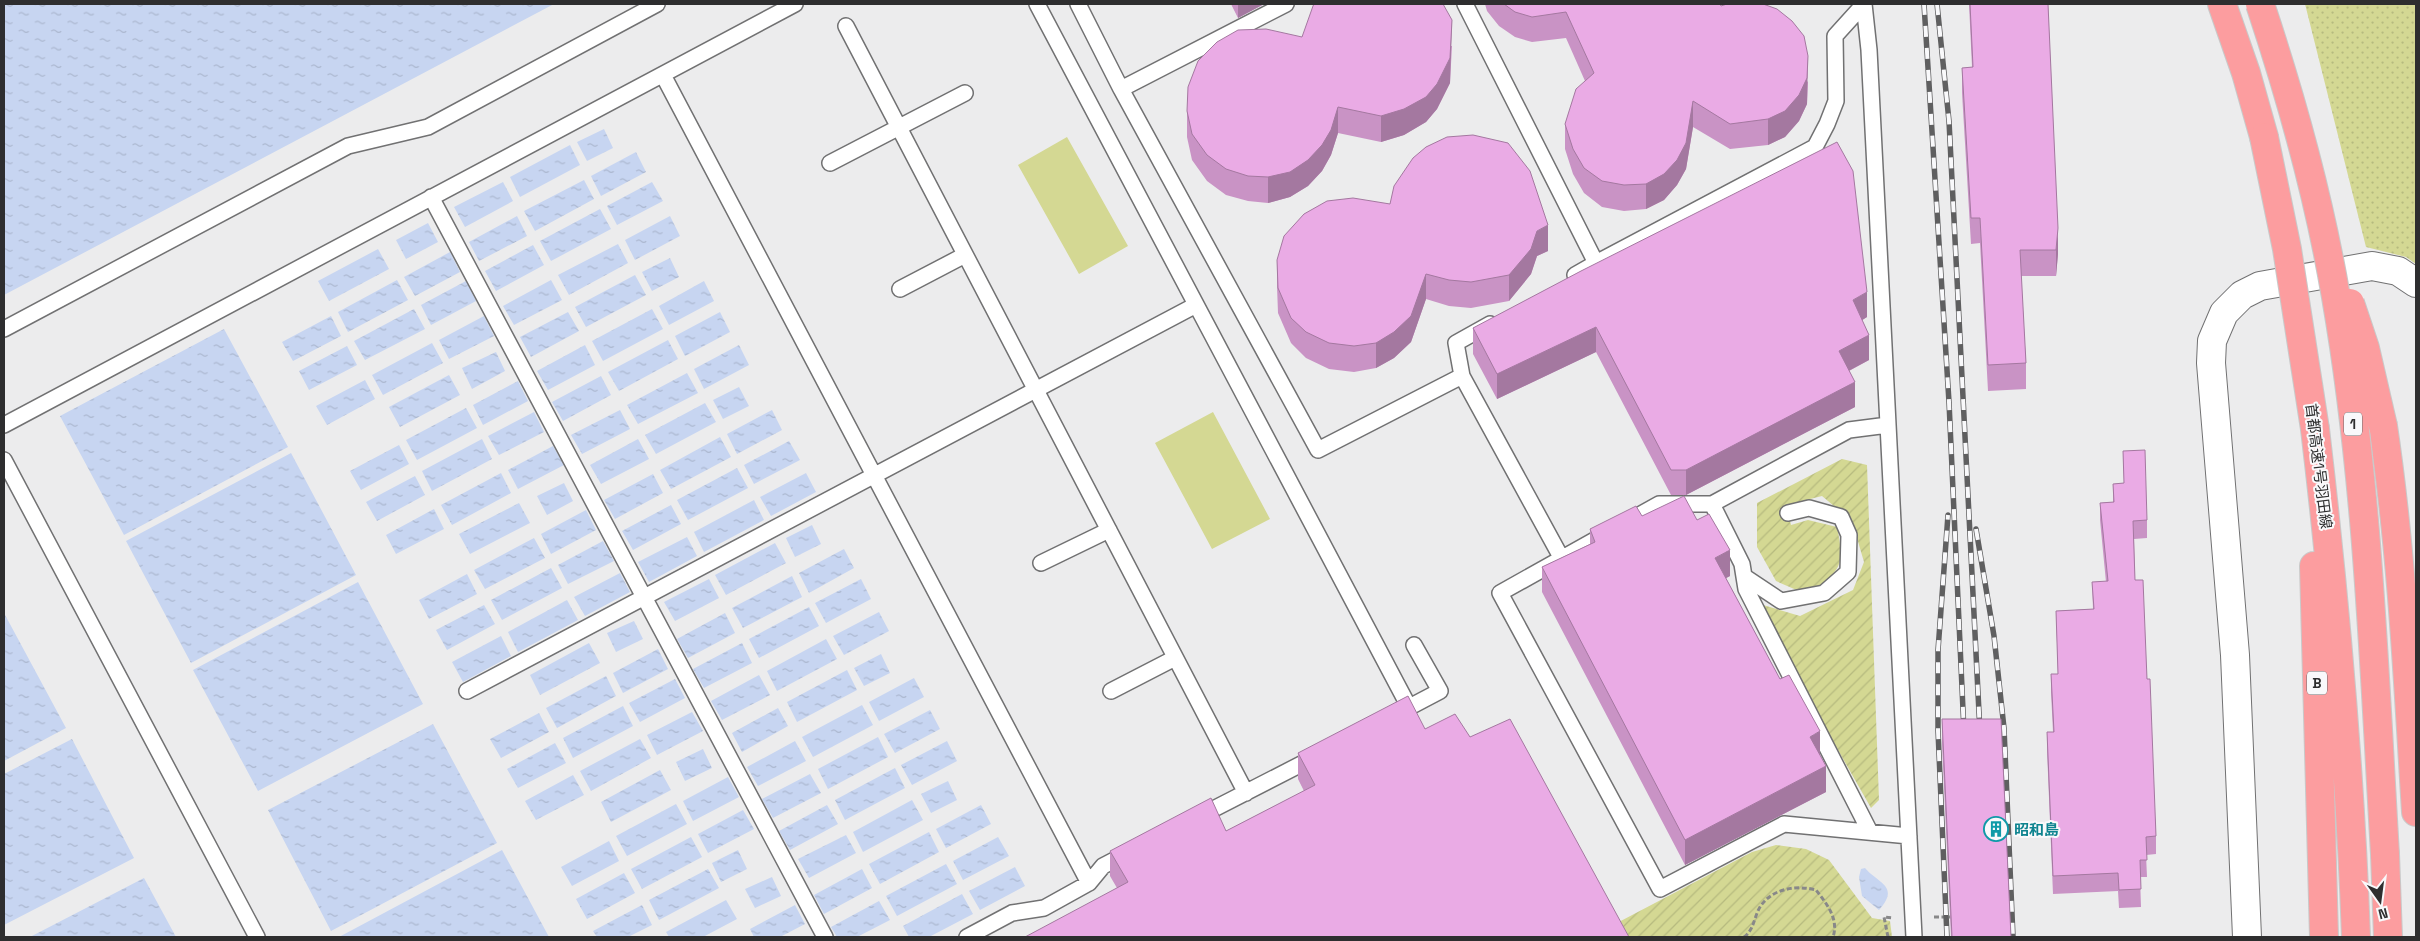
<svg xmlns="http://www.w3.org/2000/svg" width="2420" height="941" font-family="'Space Grotesk','Noto Sans JP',sans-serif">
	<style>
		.park { fill: url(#park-dots) }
		.garden { fill: url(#garden-furrows) }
		.pitch { fill: #d4d893 }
		.water { fill: url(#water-ripples) }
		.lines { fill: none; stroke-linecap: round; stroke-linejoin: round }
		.service-casing { stroke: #717172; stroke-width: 18 }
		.tertiary-casing { stroke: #717172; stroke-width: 30 }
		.motorway-casing { stroke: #c9c9c9; stroke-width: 30 }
		.path { stroke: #888889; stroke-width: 3; stroke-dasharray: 5 2.5; stroke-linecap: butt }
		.service { stroke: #fff; stroke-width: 15 }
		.tertiary { stroke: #fff; stroke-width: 28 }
		.motorway { stroke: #fc9d9f; stroke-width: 28 }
		.rail-casing { stroke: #5f5f60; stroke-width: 5.5 }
		.rail { stroke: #f9f9fb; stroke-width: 4; stroke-dasharray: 11; stroke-linecap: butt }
		.motorway-bridge-casing { stroke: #c9c9c9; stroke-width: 30; stroke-linecap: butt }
		.motorway-bridge { stroke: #fc9d9f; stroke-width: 28 }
		.wall { fill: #c993c5 }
		.shaded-wall { fill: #a478a0 }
		.building { fill: #eaabe5; stroke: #a478a0 }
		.labels { text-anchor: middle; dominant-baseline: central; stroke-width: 4; stroke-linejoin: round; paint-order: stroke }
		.shield { fill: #f9f9fb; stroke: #6b6b6c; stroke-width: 1 }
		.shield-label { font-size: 14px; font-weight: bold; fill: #2e2e2f }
		.street-label { font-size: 15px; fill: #2e2e2f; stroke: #f9f9fb }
		.culture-label { font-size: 15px; font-weight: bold; fill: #0d838f; stroke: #f9f9fb; text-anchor: start }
	</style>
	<defs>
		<pattern id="park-dots" width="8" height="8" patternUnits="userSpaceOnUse" patternTransform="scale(1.25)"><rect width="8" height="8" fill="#d4d893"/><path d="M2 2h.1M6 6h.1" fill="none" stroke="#b6ba7f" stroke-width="1.8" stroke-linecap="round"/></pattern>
		<pattern id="garden-furrows" width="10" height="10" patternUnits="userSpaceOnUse" patternTransform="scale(1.25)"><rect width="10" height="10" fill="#d4d893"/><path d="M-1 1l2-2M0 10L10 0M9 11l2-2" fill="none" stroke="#b6ba7f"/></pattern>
		<pattern id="water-ripples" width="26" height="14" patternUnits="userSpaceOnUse" patternTransform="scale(1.25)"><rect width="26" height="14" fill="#c7d5f1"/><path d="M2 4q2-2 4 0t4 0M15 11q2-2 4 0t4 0" fill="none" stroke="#abb7cf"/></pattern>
	</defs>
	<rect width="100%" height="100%" fill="#ececed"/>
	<path class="park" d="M2305 4H2416V264L2406 257 2366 247Z"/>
	<path class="garden" d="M1842 459 1867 465 1879 800 1871 808 1768 627 1763 605 1800 616 1853 590 1864 562 1852 521 1822 496 1786 505 1791 525 1808 520 1837 527C1846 569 1839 570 1808 595L1776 581 1757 547V503Z
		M1776 845 1806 849 1829 860 1872 918 1890 921 1892 937H1621L1615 924 1752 852Z"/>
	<path class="pitch" d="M1067 137 1128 246 1079 274 1018 165Z
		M1213 412 1270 519 1212 549 1155 443Z"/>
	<path class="water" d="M4 4H554L4 295Z
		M604 129 613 148 587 161 577 142Z
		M570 145 580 165 520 197 510 177Z
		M636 152 646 172 601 196 591 176Z
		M584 180 594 199 535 231 524 211Z
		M503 182 513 201 465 227 454 207Z
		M652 182 663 201 617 225 607 206Z
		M600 209 611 229 551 261 540 241Z
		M517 216 527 236 479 261 469 242Z
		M670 216 680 236 635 260 625 240Z
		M428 223 438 242 406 259 396 240Z
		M618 244 628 263 569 295 558 275Z
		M533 245 544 265 496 291 485 271Z
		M378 249 389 269 329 301 318 281Z
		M450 252 460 272 415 296 404 277Z
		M670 258 679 277 652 291 642 272Z
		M635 275 646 295 586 327 575 307Z
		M397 280 408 300 348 332 338 312Z
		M551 280 562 300 514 325 503 306Z
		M466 281 476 301 431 325 421 305Z
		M704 281 714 301 669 325 659 306Z
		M414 309 425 329 365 360 354 341Z
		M652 309 663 329 603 361 592 341Z
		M568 312 579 331 531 357 520 337Z
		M720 312 730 332 685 356 675 336Z
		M331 316 341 336 293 361 282 342Z
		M484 316 494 336 449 359 439 340Z
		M224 329 288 447 124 535 60 416Z
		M668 340 678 359 619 391 608 372Z
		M432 343 443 363 383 395 372 375Z
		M585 345 595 365 548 390 537 371Z
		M739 345 749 365 704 389 694 369Z
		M347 346 357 365 309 390 299 371Z
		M496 352 505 371 472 389 462 368Z
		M687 373 698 393 638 424 627 405Z
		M449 375 460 395 400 427 389 407Z
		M601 376 611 395 563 421 552 402Z
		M365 380 375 399 327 425 316 406Z
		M518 381 528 401 483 425 473 405Z
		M739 387 749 406 723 419 713 400Z
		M705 403 716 422 656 454 645 435Z
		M466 408 477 428 417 460 406 440Z
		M620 410 630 429 582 454 571 435Z
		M772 410 782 430 737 454 727 434Z
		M534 412 544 432 499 455 488 436Z
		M720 437 731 457 671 489 660 470Z
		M482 439 492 459 432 491 422 471Z
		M638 439 649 459 601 484 590 465Z
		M789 441 800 460 754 484 744 465Z
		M399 445 409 464 361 490 350 471Z
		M553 446 564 465 518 489 508 470Z
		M291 453 356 575 191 663 126 541Z
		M737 468 748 488 688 520 677 500Z
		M501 473 511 493 452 525 441 505Z
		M806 473 816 492 771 516 760 497Z
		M653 474 663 493 615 519 604 500Z
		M415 476 425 495 377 521 366 502Z
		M564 483 573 501 547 515 537 496Z
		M754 500 764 520 704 552 694 532Z
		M519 503 530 523 470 554 459 534Z
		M671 505 681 524 633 550 622 531Z
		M434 509 444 529 396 554 386 535Z
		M586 510 596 530 551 554 541 534Z
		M812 525 821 544 795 557 786 538Z
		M687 537 697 556 649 582 638 562Z
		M534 538 545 558 485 589 474 570Z
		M603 541 614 561 568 584 558 565Z
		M775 543 786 563 726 595 715 575Z
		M844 549 854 568 809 593 799 573Z
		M551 568 562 588 502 620 491 600Z
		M620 573 630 592 585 616 574 597Z
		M467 574 477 594 429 619 419 600Z
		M792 576 802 597 743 628 732 608Z
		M709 579 719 598 675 621 664 602Z
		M861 579 871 599 826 623 815 603Z
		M358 582 423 704 258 791 193 670Z
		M567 600 578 620 518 652 508 632Z
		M484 605 495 624 447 650 436 630Z
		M809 607 819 626 759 658 749 639Z
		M879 612 889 631 844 655 833 636Z
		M4 613 66 728 4 761Z
		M725 613 735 633 688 658 677 639Z
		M634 621 643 639 616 652 607 633Z
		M501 636 511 656 463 682 452 662Z
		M826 639 837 659 777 691 767 671Z
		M589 643 600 663 540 695 530 675Z
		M742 643 752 663 704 688 693 669Z
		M658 649 668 669 623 693 613 673Z
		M881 654 890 673 864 686 854 668Z
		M847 670 857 690 797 722 787 702Z
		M759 675 770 695 722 720 711 701Z
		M606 676 616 696 557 728 546 708Z
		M914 678 924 697 879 721 869 702Z
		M675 679 685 698 640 722 629 703Z
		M862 705 873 725 813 757 802 737Z
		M623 706 633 726 573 758 563 738Z
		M778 708 788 726 742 752 732 733Z
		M930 710 940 729 895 753 884 734Z
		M692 712 703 731 657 755 647 735Z
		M539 713 549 732 501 758 490 739Z
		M433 724 497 843 331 931 268 810Z
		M878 737 888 757 828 789 818 769Z
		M72 739 134 858 4 925V774Z
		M640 739 651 758 591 791 580 771Z
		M795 741 806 761 758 786 747 767Z
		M947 741 957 761 912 785 901 765Z
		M555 743 566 763 518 788 507 769Z
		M703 749 712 768 685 781 676 762Z
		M895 768 905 788 845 820 835 800Z
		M660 770 671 790 611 822 601 802Z
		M810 774 821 793 773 818 762 799Z
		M573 775 584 795 536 820 525 801Z
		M728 777 739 797 693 821 683 801Z
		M948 781 957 800 931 813 921 794Z
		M912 800 923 820 863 852 853 832Z
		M676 804 687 824 627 856 616 836Z
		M827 805 838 824 790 850 779 831Z
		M981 805 991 824 946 848 936 829Z
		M743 810 754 829 708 853 698 834Z
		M929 832 939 852 880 884 869 864Z
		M846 835 856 853 809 878 798 859Z
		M691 837 702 857 642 889 631 869Z
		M998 837 1009 856 963 880 953 861Z
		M609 841 619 861 572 886 561 867Z
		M502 850 549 937H339Z
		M738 850 747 869 721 882 712 863Z
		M946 864 957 884 897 916 886 896Z
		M1015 867 1025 886 980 910 969 891Z
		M1865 868C1879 884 1900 886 1879 910L1862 896 1859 877 1861 869Z
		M708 869 719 888 659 920 649 900Z
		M862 869 872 888 824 914 814 895Z
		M624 873 635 893 587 919 576 899Z
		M772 877 781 896 755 908 745 889Z
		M144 878 176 937H30Z
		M962 894 973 914 929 937H909L903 926Z
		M726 900 737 919 703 937H669L666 932Z
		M879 901 890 920 857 937H837L831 927Z
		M642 905 652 925 628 937H597L593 931Z
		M795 905 805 924 780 937H754L750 929Z"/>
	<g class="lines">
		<defs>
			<path id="service" d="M1037 4 1409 707
				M1078 4 1121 89 1318 450 1462 376
				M1465 4 1596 263 1575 275
				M1864 4 1869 50 1914 937
				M846 26 1246 793
				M663 75 1089 883
				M1121 89 1286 4
				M830 163 965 93
				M431 197 825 937
				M1596 263 1815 147 1827 124 1836 101 1835 36 1864 4
				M900 289 965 255
				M1490 324 1456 343 1462 376 1562 559
				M4 329 348 146 428 127 657 4
				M4 425 795 4
				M1888 425 1849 430 1712 504H1659L1500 593 1660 889 1784 824 1909 836
				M4 460 257 937
				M1712 504 1742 564 1746 589 1870 832
				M1041 563 1109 530
				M1745 577 1781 601 1824 593 1848 572 1849 535 1841 517 1809 508 1788 513
				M467 691 1196 305
				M1111 691 1175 658
				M1402 711 1440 691 1414 645
				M1198 817 1315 757
				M967 937 1012 913 1044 908 1089 883 1103 866 1128 853"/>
			<path id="tertiary" d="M2247 937 2235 655 2211 363 2212 341 2224 313 2242 295 2260 286 2372 266 2398 271 2416 283"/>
			<path id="motorway" d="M2222 4 2246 73 2264 137
				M2383 426C2402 553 2408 683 2416 812
				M2315 429C2335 598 2350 767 2356 937
				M2314 566 2324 937
				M2385 854 2388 937"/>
		</defs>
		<use href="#service" class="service-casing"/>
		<use href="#tertiary" class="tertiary-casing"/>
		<use href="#motorway" class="motorway-casing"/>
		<path class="path" d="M1934 917H1953
			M1744 937C1754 930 1754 917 1760 907 1772 888 1797 885 1816 890 1827 904 1839 919 1833 937
			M1888 937 1884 917 1893 918"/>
		<use href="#service" class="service"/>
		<use href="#tertiary" class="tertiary"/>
		<use href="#motorway" class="motorway"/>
		<defs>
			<path id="rail" d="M1924 4 1949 402 1964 732
				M1937 4 1949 121 1980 732
				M1976 529 1994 636 2004 728 2013 937
				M1947 937 1938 731V650L1948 515"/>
		</defs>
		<use href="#rail" class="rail-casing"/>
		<use href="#rail" class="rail"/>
		<defs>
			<path id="motorway-bridge" d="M2260 4C2292 100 2319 197 2336 297 2368 481 2374 668 2385 854
				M2264 137 2287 249 2315 429
				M2350 303 2365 348 2383 426"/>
		</defs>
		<use href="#motorway-bridge" class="motorway-bridge-casing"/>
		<use href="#motorway-bridge" class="motorway-bridge"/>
	</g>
	<path class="wall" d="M1231 4H1264L1238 18Z
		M1485 4H1720L1721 6 1808 82 1807 104 1799 121 1785 137 1768 145 1730 149 1693 127 1686 169 1677 185 1664 200 1646 209 1624 211 1602 207 1584 193 1573 174 1565 149V124L1585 81 1566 38 1532 42 1515 37 1499 26 1487 11Z
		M1969 4H2048L2058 254 2056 276H2021L2026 363V389L1988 391 1980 243 1971 244 1962 93V68L1972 67Z
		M1302 37 1452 46 1450 83 1437 109 1426 122 1404 135 1381 142 1338 133 1331 155 1322 171 1308 186 1290 197 1268 203 1248 201 1226 195 1207 181 1192 160 1187 137V111Z
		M1548 251 1537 256 1531 274 1509 301 1471 308 1449 306 1426 299 1411 342 1394 358 1376 368 1354 372 1329 369 1306 358 1291 343 1278 313 1277 286V260Z
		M1867 317 1862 320 1869 360 1849 371 1855 407 1686 495H1671L1596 352 1497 399 1473 354V328Z
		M2123 451 2147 520V538L2134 539 2135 580 2147 679 2156 836V854L2146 855 2147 877H2140L2141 907 2119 908 2118 891 2053 894 2047 750V732H2053L2051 692V674H2058L2056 611 2093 609 2092 582H2106L2100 520V503L2113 502V484L2124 483Z
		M1642 516 1697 520 1730 576 1726 578 1820 755 1826 792 1685 865 1542 592V567L1590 544V529Z
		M1942 719 2011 937H1951L1942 744Z
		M1425 729 1470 737 1629 937 1117 888 1110 876V851L1226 831 1304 791 1298 779V753Z"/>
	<path class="shaded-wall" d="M1238 4H1264L1238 18Z
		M1452 20 1450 83 1437 109 1426 122 1404 135 1381 142V116Z
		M1808 56 1807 104 1799 121 1785 137 1768 145V119Z
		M1693 101V127L1686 169 1677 185 1664 200 1646 209V184Z
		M1338 107V133L1331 155 1322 171 1308 186 1290 197 1268 203V177Z
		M1548 225V251L1537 256 1531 274 1509 301V275L1537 231Z
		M2058 228V254L2056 276V250Z
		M1426 274V299L1411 342 1394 358 1376 368V343Z
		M1867 292V317L1853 326V300Z
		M1596 327V352L1497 399V374Z
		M1869 335V360L1839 376V351Z
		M1855 382V407L1686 495V470Z
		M1730 550V576L1715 584V558Z
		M1820 731V757L1810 737Z
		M1826 766V792L1685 865V840Z"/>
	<path class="building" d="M1314 4H1443L1452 20 1450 58 1437 84 1426 97 1404 109 1381 116 1338 107 1331 130 1322 145 1308 160 1290 172 1268 177 1248 176 1226 169 1207 155 1192 134 1187 111 1188 87 1198 61 1217 42 1238 30 1266 29 1302 37 1313 6Z
		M1504 4H1720L1721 6 1727 4H1763L1777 9 1792 21 1804 36 1808 56 1807 78 1799 95 1785 111 1768 119 1730 124 1693 101 1686 143 1677 160 1664 174 1646 184 1624 185 1602 181 1584 168 1573 149 1565 124 1576 89 1594 73 1566 12 1532 17 1515 12Z
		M1970 4H2048L2058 228 2056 250H2020L2026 363 1988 365 1980 218H1971L1962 68 1973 67Z
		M1473 135 1508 143 1530 171 1548 225 1537 231 1531 249 1509 275 1471 282 1449 280 1426 274 1411 316 1394 332 1376 343 1354 346 1329 343 1306 332 1291 318 1278 288 1277 260 1284 236 1304 214 1327 201 1353 198 1390 204 1394 186 1413 158 1426 147 1447 137Z
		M1837 142 1853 171 1867 292 1853 300 1869 335 1839 351 1855 382 1686 470H1671L1596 327 1497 374 1473 328 1581 271Z
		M2145 450 2147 520 2133 521 2135 580H2143L2147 679H2150L2156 836 2146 837 2147 860H2140L2141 889 2119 890 2118 873 2053 876 2047 732H2054L2051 674H2058L2056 611 2094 609 2092 582 2108 581 2100 503 2114 502 2113 484 2124 483 2123 451Z
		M1684 496 1697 520 1709 514 1730 550 1715 558 1780 679 1789 675 1820 731 1810 737 1826 766 1685 840 1542 567 1595 542 1590 529 1636 506 1642 516Z
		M1408 696 1425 729 1455 714 1470 737 1510 719 1629 937H1025L1128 882 1110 851 1211 798 1226 831 1315 785 1298 753Z
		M1942 719H2001L2011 937H1952Z"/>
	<defs>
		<symbol id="building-ring" viewBox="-11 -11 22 22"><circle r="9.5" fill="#f9f9fb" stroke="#0f9aa8" stroke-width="1.5"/><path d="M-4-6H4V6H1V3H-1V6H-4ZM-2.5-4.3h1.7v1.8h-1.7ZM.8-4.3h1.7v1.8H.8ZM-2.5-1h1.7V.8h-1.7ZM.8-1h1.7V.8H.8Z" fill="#0f9aa8"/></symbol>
	</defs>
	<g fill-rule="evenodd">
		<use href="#building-ring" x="1982" y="815" width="28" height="28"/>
	</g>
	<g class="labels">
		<g class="shield">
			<rect x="2344" y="412.5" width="18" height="23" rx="4"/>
			<rect x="2307" y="671.5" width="20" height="23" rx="4"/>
		</g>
		<g class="shield-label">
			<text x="2353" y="424">1</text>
			<text x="2317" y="683">B</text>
		</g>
		<g class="street-label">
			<text transform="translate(2319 466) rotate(83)">首都高速1号羽田線</text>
		</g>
		<g class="culture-label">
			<text x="2014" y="829">昭和島</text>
		</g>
	</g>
	<rect width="2420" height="941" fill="none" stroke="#2e2e2f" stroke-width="10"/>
	<g transform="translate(2380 901) rotate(166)" stroke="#f9f9fb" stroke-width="4" paint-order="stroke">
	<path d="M0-4L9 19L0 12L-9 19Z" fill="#2e2e2f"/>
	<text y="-8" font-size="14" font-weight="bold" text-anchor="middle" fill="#2e2e2f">N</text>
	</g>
</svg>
